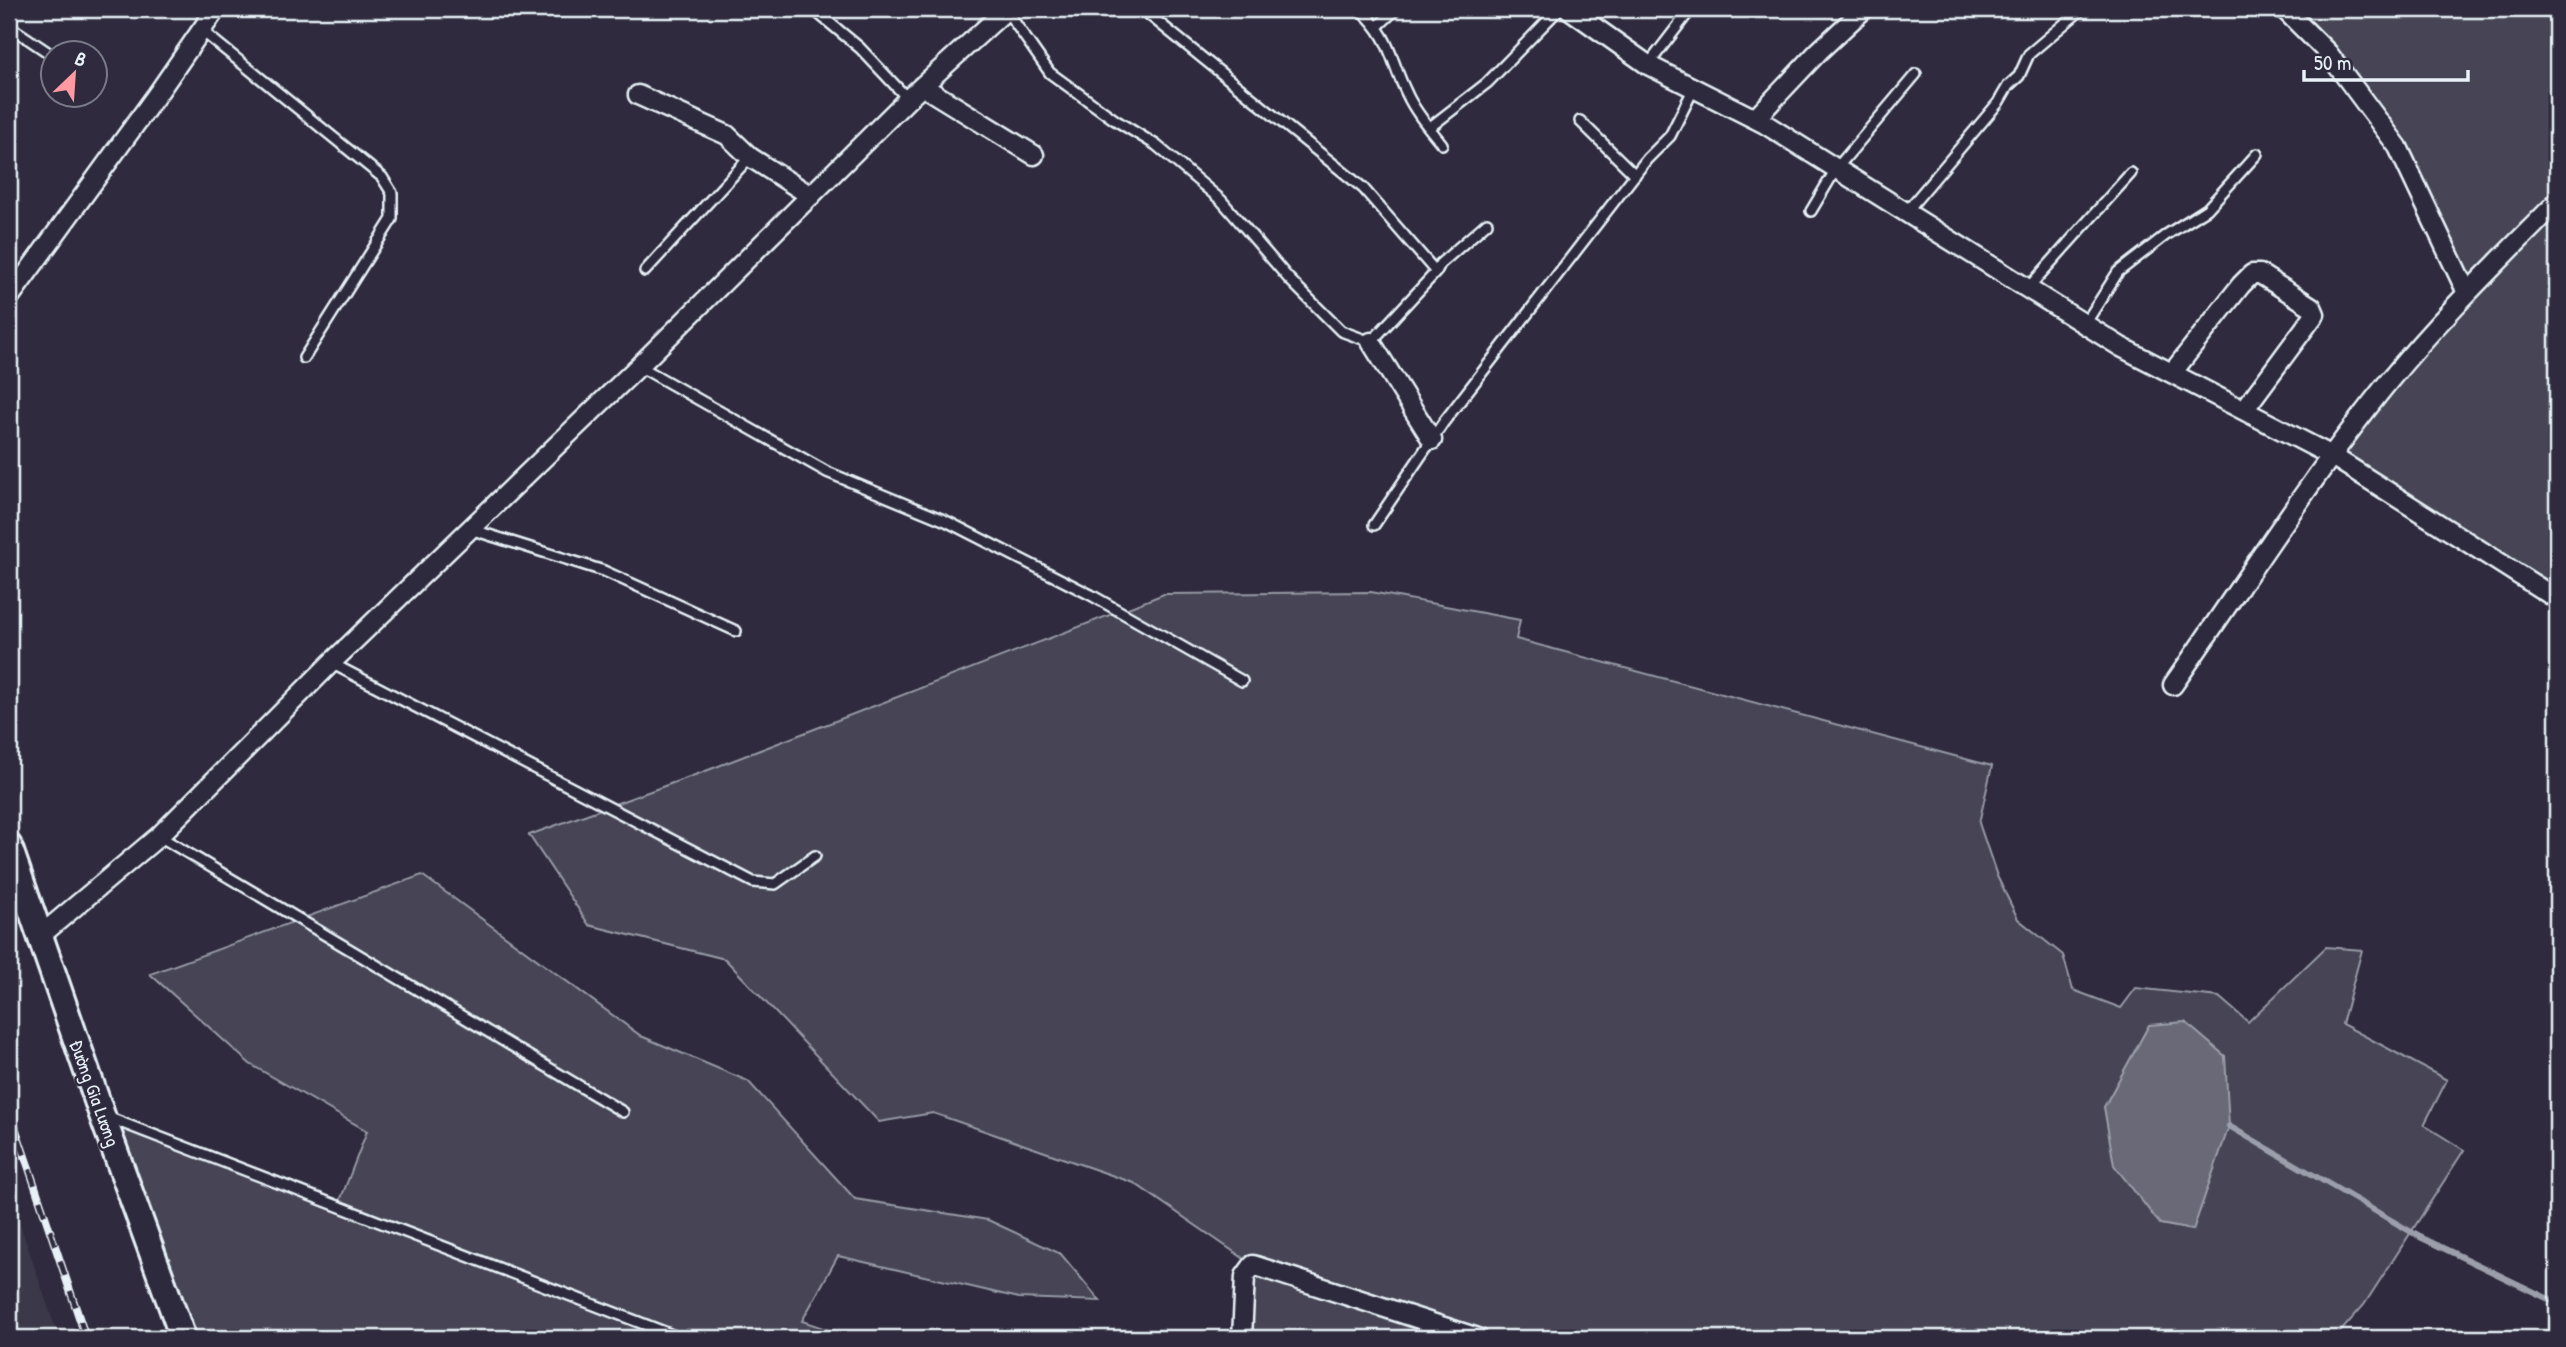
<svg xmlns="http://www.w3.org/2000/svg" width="2566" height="1347" font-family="'Patrick Hand',sans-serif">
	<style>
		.built { fill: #3b3749 }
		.green { fill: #464455; stroke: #979aa6; stroke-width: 2 }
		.water { fill: #696978; stroke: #9c9fab; stroke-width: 2 }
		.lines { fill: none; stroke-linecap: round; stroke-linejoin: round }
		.stream { stroke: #9c9fab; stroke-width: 6 }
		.lane-casing { stroke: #e8f1f8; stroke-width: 14 }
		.street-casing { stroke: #e8f1f8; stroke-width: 23 }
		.secondary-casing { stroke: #e8f1f8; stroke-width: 30 }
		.lane { stroke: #2f2a3d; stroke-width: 9 }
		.street { stroke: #2f2a3d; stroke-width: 18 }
		.secondary { stroke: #2f2a3d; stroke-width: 24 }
		.rail-casing { stroke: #e8f1f8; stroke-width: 8 }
		.rail { stroke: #2f2a3d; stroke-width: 5; stroke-dasharray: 16; stroke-linecap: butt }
		.labels { text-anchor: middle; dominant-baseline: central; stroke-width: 5; stroke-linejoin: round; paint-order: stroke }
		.street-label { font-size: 19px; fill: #e8f1f8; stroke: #2f2a3d }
	</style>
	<rect width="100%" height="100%" fill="#2f2a3d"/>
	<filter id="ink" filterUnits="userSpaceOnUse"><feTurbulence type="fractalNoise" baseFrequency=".0143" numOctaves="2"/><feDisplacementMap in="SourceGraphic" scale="14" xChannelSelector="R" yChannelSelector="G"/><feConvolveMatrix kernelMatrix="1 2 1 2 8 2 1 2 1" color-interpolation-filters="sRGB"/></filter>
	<g filter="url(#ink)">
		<path class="built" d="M9 1192 59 1338H9Z"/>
		<path class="green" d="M2285 9H2557V599L2332 456 2467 293 2398 147Z
			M1371 592 1520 620 1516 639 1992 766 1979 823 1997 876 2018 919 2063 955 2073 990 2121 1008 2136 988 2219 997 2248 1022 2326 947 2362 950 2342 1024 2447 1080 2424 1125 2464 1150 2364 1305 2335 1338H1247L1253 1265 1134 1183 933 1113 879 1122 725 959 589 925 529 835 703 772 1164 594Z
			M422 875 641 1036 748 1081 855 1199 988 1220 1061 1254 1100 1301 1019 1298 838 1256 802 1321 853 1338H183L102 1115 338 1206 367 1131 250 1064 150 974Z"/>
		<path class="water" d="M2185 1022 2225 1056 2229 1126 2193 1230 2160 1224 2114 1165 2104 1107 2149 1025Z"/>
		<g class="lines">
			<path class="stream" d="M2229 1126 2420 1237 2557 1303"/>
			<defs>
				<path id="lane" d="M813 9 860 48 908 99
					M1142 9 1363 188 1436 272
					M1360 9C1393 40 1389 58 1407 94 1415 112 1430 129 1442 144
					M1006 10 1050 73 1115 120 1156 145 1221 200 1289 279 1341 331 1371 342 1436 272 1440 264 1487 223
					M9 26 52 55
					M1378 26 1396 9
					M201 30 382 177 392 193V219L304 358
					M1648 65 1691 9
					M1580 121 1635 175
					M1429 128 1487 83 1559 9
					M1811 211 1836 169 1916 74
					M1906 212 1998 103 2008 86 2019 76 2029 54 2082 9
					M645 271 750 157
					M2028 288 2131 173
					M2085 324 2118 272 2166 235 2207 209 2257 154
					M639 366 827 472 946 521 1091 595 1242 681
					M1374 525 1443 423 1647 159 1670 136 1694 88
					M470 529 604 571 736 631
					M331 663 753 882 775 884 815 856
					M159 836 623 1112
					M107 1117 680 1338"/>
				<path id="street" d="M1569 9 1648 65 1765 124 2121 347 2332 456 2557 599
					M2284 9 2328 53 2398 147 2467 293
					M922 86 1034 155
					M638 95 727 135 750 157 811 196
					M1755 119 1819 51 1864 9
					M9 298 158 93 216 9
					M1371 342 1432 440
					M2172 373 2241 285 2252 274H2260L2312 307 2315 314 2244 410
					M2173 685C2244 583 2311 477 2389 381 2441 317 2500 260 2557 202
					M40 936 159 836 331 663 639 366 908 99 1007 9
					M1242 1338 1245 1276 1253 1265 1478 1338"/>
				<path id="secondary" d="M9 846 102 1115 183 1338"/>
			</defs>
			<use href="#lane" class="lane-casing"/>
			<use href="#street" class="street-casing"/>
			<use href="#secondary" class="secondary-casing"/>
			<use href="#lane" class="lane"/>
			<use href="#street" class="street"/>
			<use href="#secondary" class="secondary"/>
			<defs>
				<path id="rail" d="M9 1109 86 1338"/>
			</defs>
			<use href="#rail" class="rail-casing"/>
			<use href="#rail" class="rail"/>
		</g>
	</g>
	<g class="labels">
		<g class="street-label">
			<text transform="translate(95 1093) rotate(70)">Đường Gia Lương</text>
		</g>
	</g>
	<rect width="2566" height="1347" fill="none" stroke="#2f2a3d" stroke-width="35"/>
	<rect x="18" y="18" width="2531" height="1312" fill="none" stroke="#e8f1f8" stroke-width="2.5" filter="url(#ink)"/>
	<g transform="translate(74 74) rotate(25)"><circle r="33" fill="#2f2a3d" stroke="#797a88" stroke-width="2"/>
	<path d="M0-5L12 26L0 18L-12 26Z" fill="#ff9aa2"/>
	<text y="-10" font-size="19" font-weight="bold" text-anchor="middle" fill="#e8f1f8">B</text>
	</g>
	<path d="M2304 70v10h164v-10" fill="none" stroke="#e8f1f8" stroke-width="3.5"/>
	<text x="2314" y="70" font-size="21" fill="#e8f1f8" stroke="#2f2a3d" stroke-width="5" paint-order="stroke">50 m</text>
</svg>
